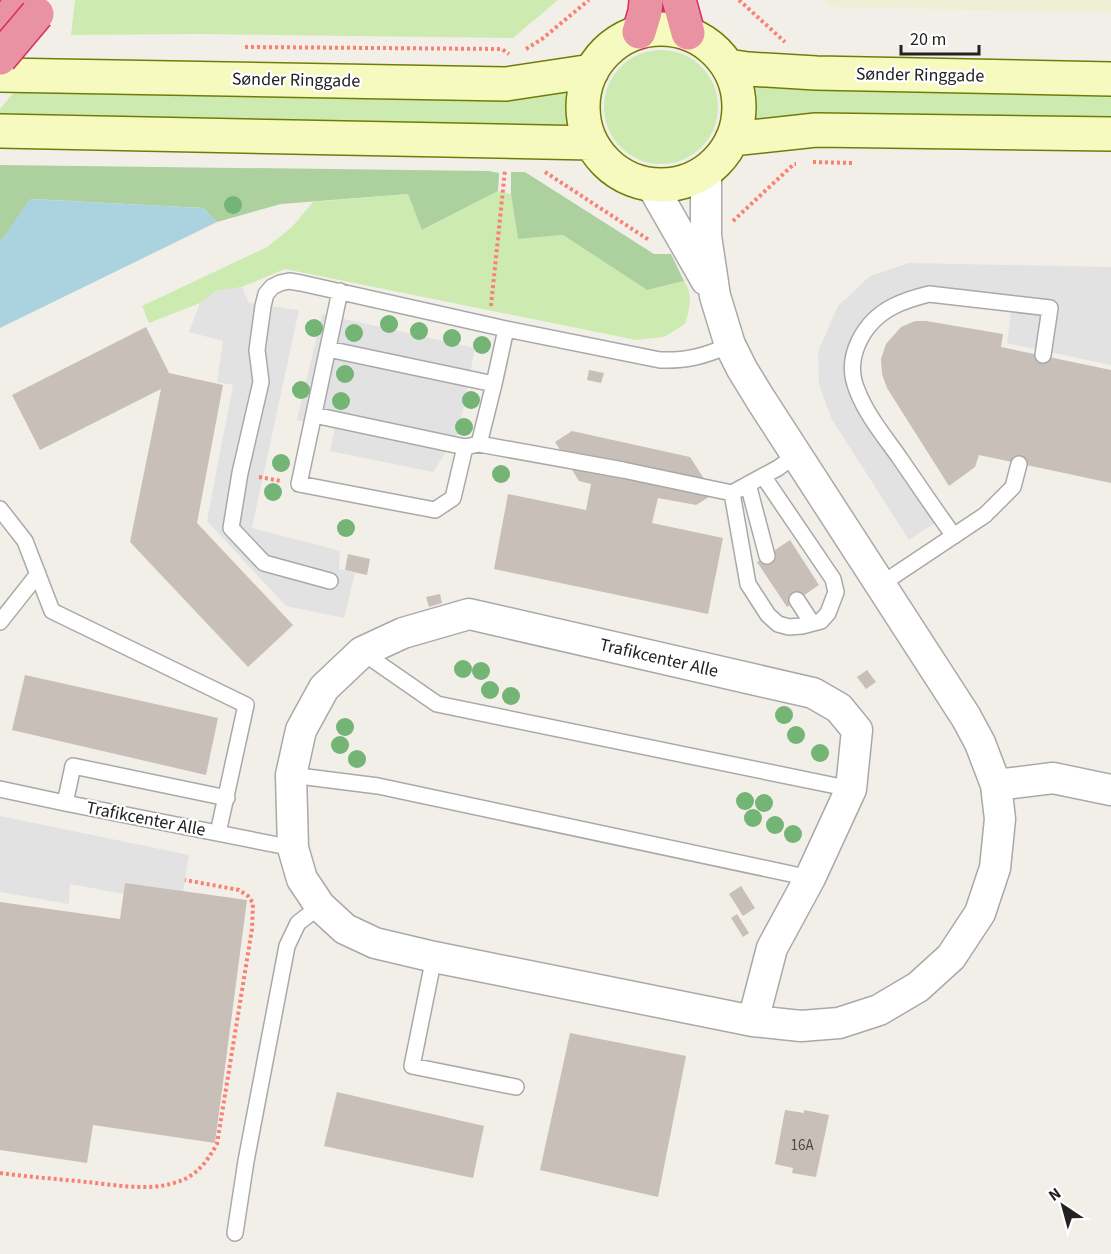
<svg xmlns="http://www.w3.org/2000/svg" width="1111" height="1254" font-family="'Source Sans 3',sans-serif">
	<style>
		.farmland { fill: #eef0d5 }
		.grass { fill: #cdebb0 }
		.forest { fill: #add19e }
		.parking { fill: #e2e2e2 }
		.water { fill: #aad3df }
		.building { fill: #c7bfb8 }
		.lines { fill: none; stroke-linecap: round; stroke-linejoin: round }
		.lane-casing { stroke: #a9a9a9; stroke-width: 18 }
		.street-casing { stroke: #a9a9a9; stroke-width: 33 }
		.secondary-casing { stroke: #707d05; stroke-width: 36 }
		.highway-casing { stroke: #dc2a67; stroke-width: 36 }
		.path { stroke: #fa8072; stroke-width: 4; stroke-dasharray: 3 3; stroke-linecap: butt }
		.lane { stroke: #fff; stroke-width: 15 }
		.street { stroke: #fff; stroke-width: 30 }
		.secondary { stroke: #f7fabf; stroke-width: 33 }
		.highway { stroke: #e892a2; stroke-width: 33 }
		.highway-bridge-casing { stroke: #dc2a67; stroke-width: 36; stroke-linecap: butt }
		.highway-bridge { stroke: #e892a2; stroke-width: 33 }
		.tree { fill: #74b475 }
		.labels { text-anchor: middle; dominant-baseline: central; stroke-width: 4.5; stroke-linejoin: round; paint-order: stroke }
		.number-label { font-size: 15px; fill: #4b4948 }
		.street-label { font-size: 18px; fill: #222; stroke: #fff }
	</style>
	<rect width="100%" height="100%" fill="#f2efe9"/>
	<path class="farmland" d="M823 0H1111V13L833 7Z"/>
	<path class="grass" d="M75 0H558L513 38 198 34 71 35Z
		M604 107a57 57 0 1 1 114 0a57 57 0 1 1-114 0Z
		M750 83 1111 92V122L753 123Z
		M565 90 569 132 171 119 75 114 0 115V109L13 93 280 91 499 95H546Z
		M498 191 511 194 518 239 563 235 647 290 684 281C694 294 689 311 685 324L664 337 636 340 285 269 242 287 216 291 200 303 149 323 142 306 267 247 292 227 313 202 408 194 423 230Z"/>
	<path class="forest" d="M0 165 489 171 499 173 498 191 422 230 408 194 281 204 217 222 203 208 31 199 0 242Z
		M511 172H525L654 254H671L684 281 647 290 563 235 518 239 511 194Z"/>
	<path class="parking" d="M909 263 1111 267V365L1007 343 1012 304 929 294 876 318 853 375 941 519 909 540 831 418 819 384 818 352 838 306 870 276Z
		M242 287 249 303 299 310 252 528 340 551 339 569 355 573 344 618 286 606 207 521 233 385 217 382 223 341 189 332 200 303 216 291Z
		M322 314 475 348 459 432 433 472 330 451 335 427 297 420Z
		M0 816 189 855 183 891 125 883 124 894 70 884 69 904 0 892Z"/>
	<path class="water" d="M30 199 203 208 217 222 0 328V242Z"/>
	<path class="building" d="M915 321H926L1003 334 1001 347 1111 370V483L979 455 975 467 949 486 887 388 882 374 881 359 886 344 901 327Z
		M146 327 169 373 223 385 197 523 293 625 248 667 130 542 161 389 40 450 12 395Z
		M589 370 604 373 601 383 587 380Z
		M572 431 690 457 714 494 696 505 658 498 652 523 723 538 708 614 494 569 508 494 586 510 591 484 579 481 555 442Z
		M790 540 819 585 787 607 757 562Z
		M348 554 370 559 367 575 345 570Z
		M440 594 442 603 429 607 426 597Z
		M867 670 876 682 866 689 857 677Z
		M25 675 218 718 206 775 12 730Z
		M125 883 247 900 215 1143 93 1125 87 1163 0 1150V902L120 919Z
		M741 886 755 908 743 916 729 894Z
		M737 914 749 933 743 937 731 918Z
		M570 1033 686 1056 658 1197 540 1170Z
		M337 1092 484 1126 473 1178 324 1146Z
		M785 1110 804 1113V1110L829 1115 816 1177 792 1173 793 1168 775 1164Z"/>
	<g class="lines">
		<defs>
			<path id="lane" d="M340 291 299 484 435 510 453 498 465 447 479 444
				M506 329 494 384 479 444 623 470 732 493 778 468 796 455
				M328 349 494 384
				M314 415 465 447
				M748 484 767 556
				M732 493 748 584 768 615 778 624 789 627 802 626 821 621 828 613 836 592 833 579 763 476
				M0 509 25 541 52 611 246 705 218 833
				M954 536C935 510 917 483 899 457 884 436 866 414 857 390 843 357 864 321 894 306 906 300 917 297 929 294L1050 308 1043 355
				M330 581 264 563 231 528 240 473 261 382 257 350 263 306 266 294 272 287 280 283 289 281 301 283 506 329 660 360C687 361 705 356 730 345
				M880 585 985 515 1013 487 1019 464
				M797 600 812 623
				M0 622 38 574
				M362 652 437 704 851 789
				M291 775 378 786 810 878
				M0 789 65 803 293 848
				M65 803 73 766 227 798
				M434 957 412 1066 516 1087
				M235 1233 246 1161 287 946 298 923 320 906"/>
			<path id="street" d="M706 171V236L715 296 730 345 742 369 761 400 966 717 980 743 996 785 1000 819 995 868 980 913 951 957 918 987 879 1010 839 1023 801 1026 753 1021 434 957 375 943 345 929 320 906 302 879 293 848 291 775 301 730 324 688 362 652 403 633 469 614 813 693 839 708 857 730 851 789 810 878 772 948 753 1021
				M651 184 706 280
				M996 785 1053 778 1111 790"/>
			<path id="secondary" d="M583 107a78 78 0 1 1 156 0a78 78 0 1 1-156 0Z
				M728 66 748 69 816 73 1111 79
				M0 75 506 84 592 71
				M0 131 591 143
				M732 139 816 130 1111 134"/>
			<path id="highway" d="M679 0 688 33
				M639 32 645 12 646 0
				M0 33 21 0"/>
		</defs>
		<use href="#lane" class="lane-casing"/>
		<use href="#street" class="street-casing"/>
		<use href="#secondary" class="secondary-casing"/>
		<use href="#highway" class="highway-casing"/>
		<path class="path" d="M739 0 785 42
			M245 47 502 49 509 54
			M526 49 542 39 589 0
			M813 162 853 163
			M545 172 649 240
			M733 221 794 164H796
			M491 306 505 170
			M259 477 281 481
			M0 1173C29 1177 58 1179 87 1182 114 1185 149 1191 174 1183 196 1177 206 1163 217 1144L252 929 253 903 248 896 239 890 185 880"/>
		<use href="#lane" class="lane"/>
		<use href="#street" class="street"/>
		<use href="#secondary" class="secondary"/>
		<use href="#highway" class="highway"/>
		<defs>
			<path id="highway-bridge" d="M0 58 37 14"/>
		</defs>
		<use href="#highway-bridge" class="highway-bridge-casing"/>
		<use href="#highway-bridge" class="highway-bridge"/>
	</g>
	<g class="tree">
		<circle cx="233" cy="205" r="9"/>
		<circle cx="389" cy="324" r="9"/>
		<circle cx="314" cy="328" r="9"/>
		<circle cx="419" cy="331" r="9"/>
		<circle cx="354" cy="333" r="9"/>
		<circle cx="452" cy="338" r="9"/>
		<circle cx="482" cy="345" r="9"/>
		<circle cx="345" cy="374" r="9"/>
		<circle cx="301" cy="390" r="9"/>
		<circle cx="471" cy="400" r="9"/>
		<circle cx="341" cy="401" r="9"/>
		<circle cx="464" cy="427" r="9"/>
		<circle cx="281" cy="463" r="9"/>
		<circle cx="501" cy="474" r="9"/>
		<circle cx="273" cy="492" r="9"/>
		<circle cx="346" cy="528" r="9"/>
		<circle cx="463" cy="669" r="9"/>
		<circle cx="481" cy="671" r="9"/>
		<circle cx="490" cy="690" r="9"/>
		<circle cx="511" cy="696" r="9"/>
		<circle cx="784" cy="715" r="9"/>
		<circle cx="345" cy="727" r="9"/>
		<circle cx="796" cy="735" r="9"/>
		<circle cx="340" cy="745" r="9"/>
		<circle cx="820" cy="753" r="9"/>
		<circle cx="357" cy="759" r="9"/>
		<circle cx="745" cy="801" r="9"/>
		<circle cx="764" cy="803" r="9"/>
		<circle cx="753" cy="818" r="9"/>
		<circle cx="775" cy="825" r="9"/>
		<circle cx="793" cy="834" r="9"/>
	</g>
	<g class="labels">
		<g class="number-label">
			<text x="802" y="1145">16A</text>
		</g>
		<g class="street-label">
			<text transform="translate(920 75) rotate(1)">Sønder Ringgade</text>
			<text transform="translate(296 80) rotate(1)">Sønder Ringgade</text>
			<text transform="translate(659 658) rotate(13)">Trafikcenter Alle</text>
			<text transform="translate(146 819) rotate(11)">Trafikcenter Alle</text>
		</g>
	</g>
	<g transform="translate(1063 1206) rotate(324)" stroke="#ffffff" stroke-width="4.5" paint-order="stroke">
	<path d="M0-4.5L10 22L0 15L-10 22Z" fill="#222222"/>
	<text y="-9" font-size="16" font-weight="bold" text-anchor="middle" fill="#222222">N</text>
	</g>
	<path d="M901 45v9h78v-9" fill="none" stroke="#222222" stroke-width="3"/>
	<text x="910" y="45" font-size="18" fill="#222222" stroke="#ffffff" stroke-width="4.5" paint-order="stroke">20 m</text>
</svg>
